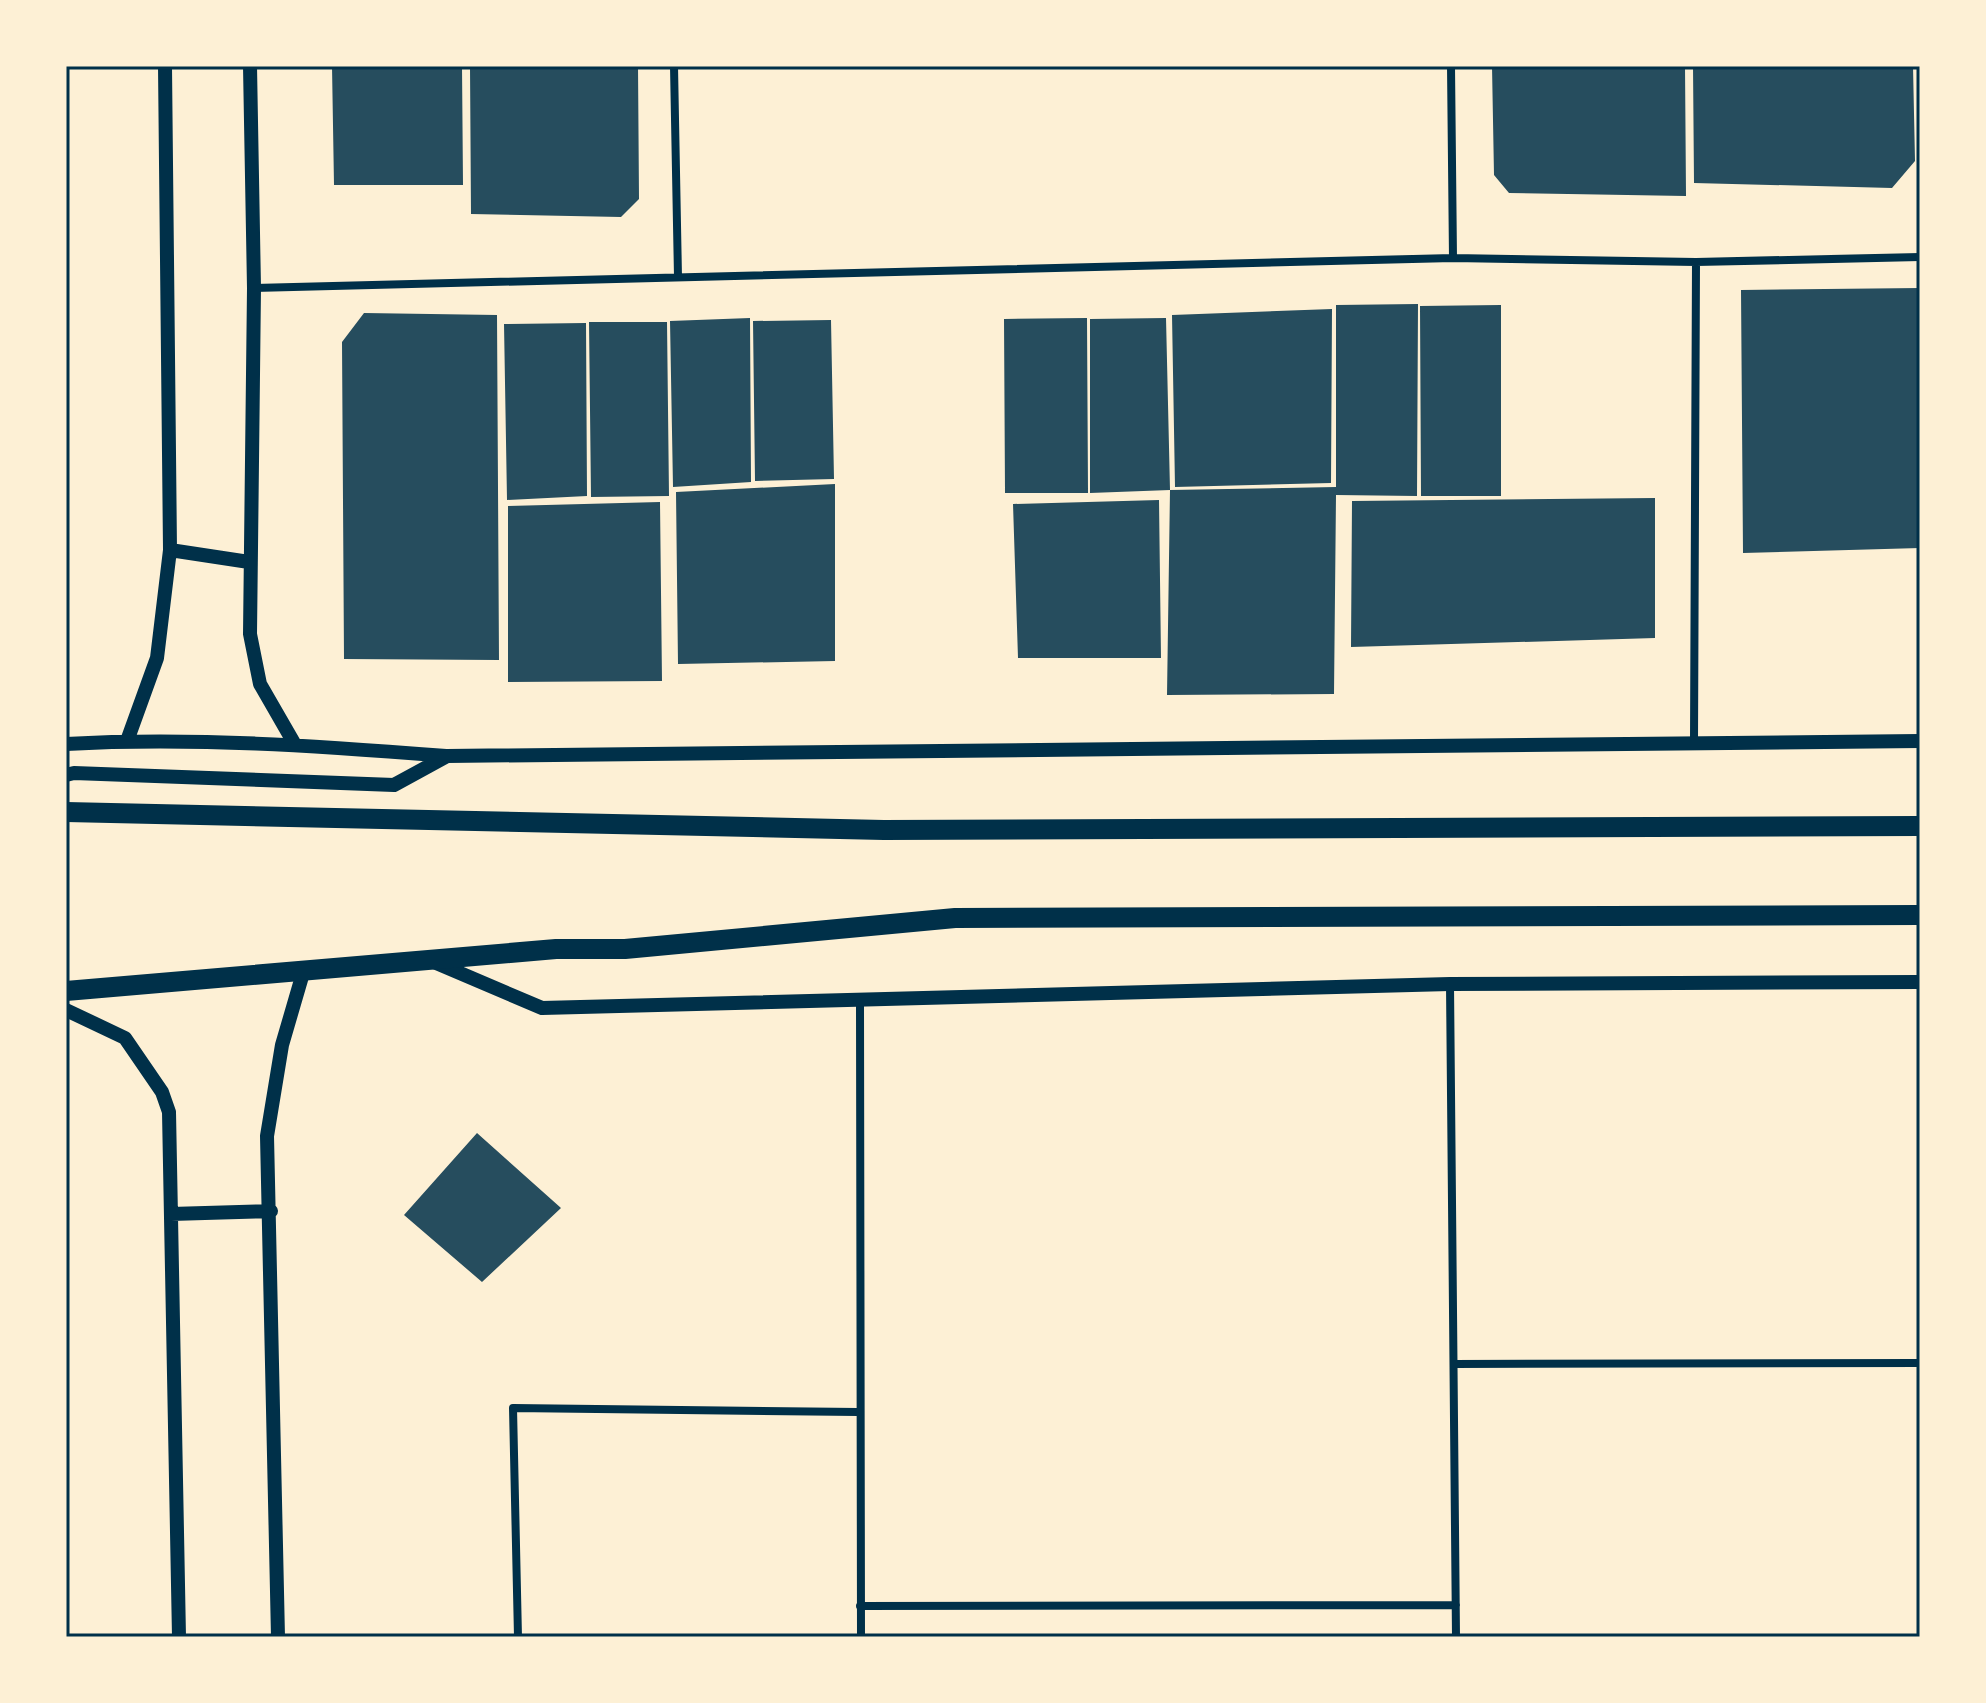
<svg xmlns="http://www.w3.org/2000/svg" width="1986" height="1703" font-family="'Source Sans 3',sans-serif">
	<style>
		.building { fill: #264d5e }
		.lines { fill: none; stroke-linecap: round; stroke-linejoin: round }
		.minor { stroke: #003049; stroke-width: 8 }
		.tertiary { stroke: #003049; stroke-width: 14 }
		.primary { stroke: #003049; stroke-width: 20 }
		.neatline { fill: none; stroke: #003049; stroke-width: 3 }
	</style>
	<rect width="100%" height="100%" fill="#fdf0d5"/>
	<path class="building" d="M332 66H462L463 185H334Z
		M470 66H638L639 199 621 217 471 214Z
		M1492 66H1685L1686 196 1509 193 1494 175Z
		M1693 66H1913L1915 161 1892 188 1694 183Z
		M1920 288V548L1743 553 1741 290Z
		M1418 304 1417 496 1336 495 1334 694 1167 695 1170 490 1090 493V319L1166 318 1170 490 1336 487V305Z
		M1501 305V496H1421L1420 306Z
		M1332 309 1331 483 1175 487 1172 315Z
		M364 313 497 315 499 660 344 659 342 342Z
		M750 318 751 482 673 487 670 321Z
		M1087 318 1088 493H1005L1004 319Z
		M831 320 834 479 755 481 753 321Z
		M589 322H667L669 496 591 497Z
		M586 323 587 496 507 500 504 324Z
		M835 484V661L678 664 676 492Z
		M1655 498V638L1351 647 1352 501Z
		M1159 500 1161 658H1018L1013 504Z
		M660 502 662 681 508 682V506Z
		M477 1133 561 1208 482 1282 404 1215Z"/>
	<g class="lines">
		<path class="minor" d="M674 66 678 277
			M1451 66 1453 258
			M254 288 1453 258 1696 262 1920 257
			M1694 742 1696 262
			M1450 984 1456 1637
			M860 1002 861 1637
			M1454 1364 1920 1363
			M860 1606 1456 1605
			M518 1637 513 1408 858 1412"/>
		<path class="tertiary" d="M250 66 254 288 250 634 260 684 294 743
			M170 550 249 562
			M127 741 157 658 170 550 165 66
			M66 744C193 737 319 746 446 756
			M66 775 74 773 394 785 447 756 1920 741
			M434 962 542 1008 1450 984 1920 982
			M66 1010 125 1038 162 1092 169 1112 179 1637
			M171 1214 271 1211
			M278 1637 267 1136 282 1045 303 973"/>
		<path class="primary" d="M66 812 884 830 1920 826
			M66 991 556 949H625L955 918 1920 915"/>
	</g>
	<rect width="1986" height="1703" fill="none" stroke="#fdf0d5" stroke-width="136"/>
	<rect x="68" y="68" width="1850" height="1567" class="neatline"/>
</svg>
